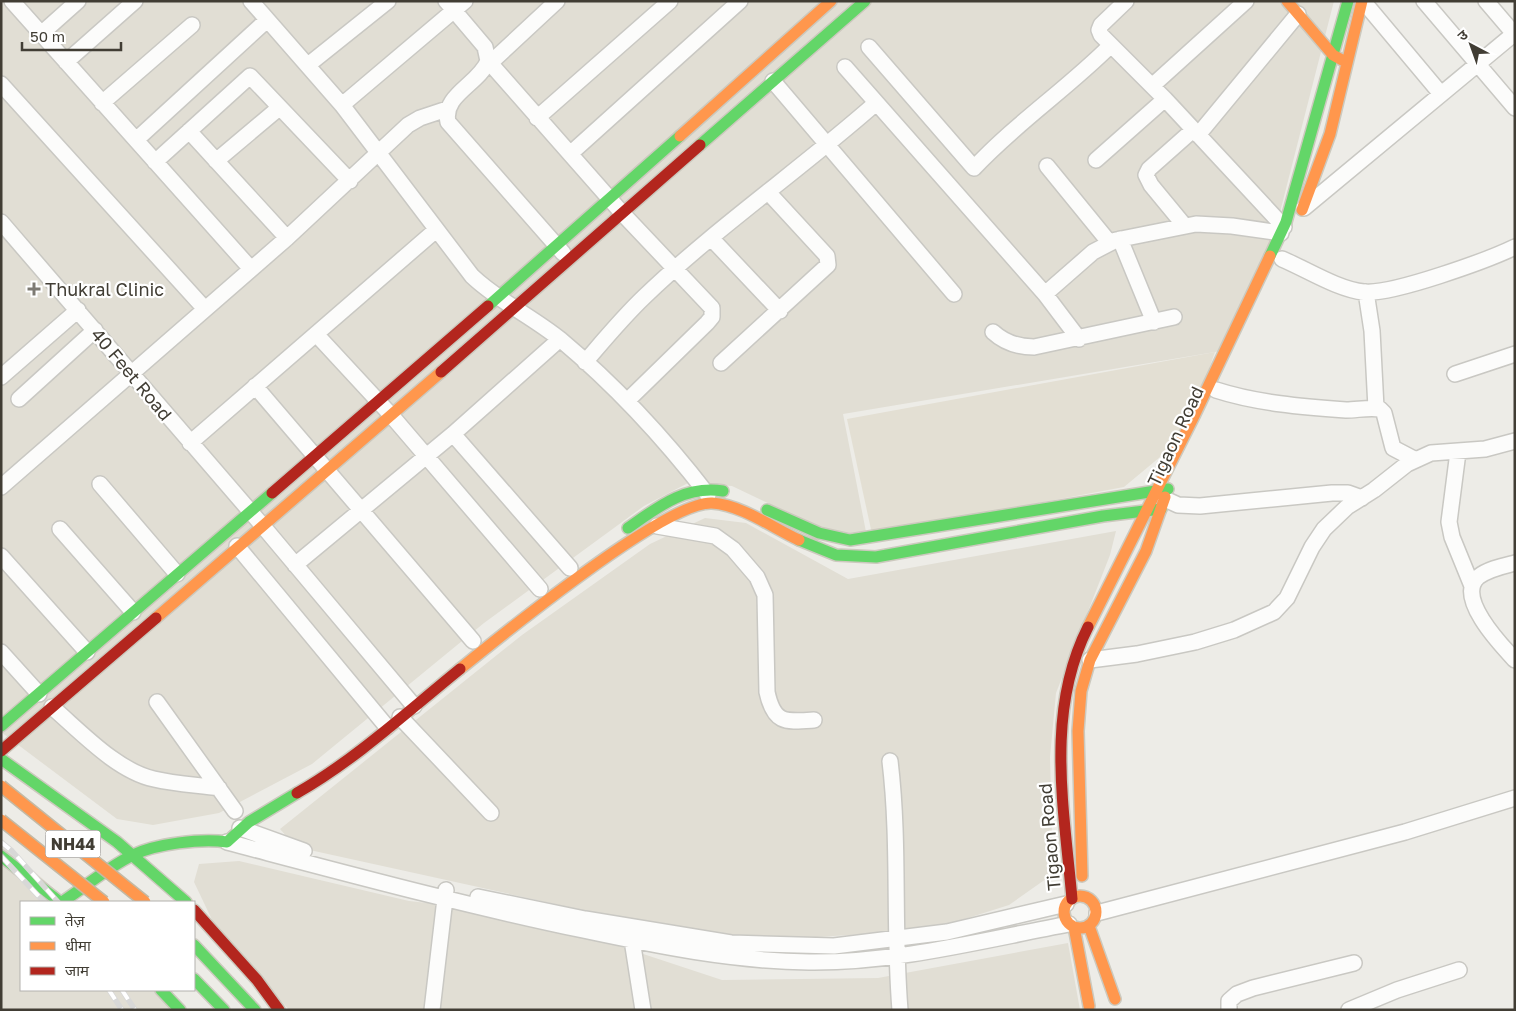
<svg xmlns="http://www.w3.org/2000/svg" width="1516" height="1011" font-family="'Golos Text','Noto Sans Devanagari',sans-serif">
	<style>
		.residential { fill: #e1ded4 }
		.education { fill: #e3dfd3 }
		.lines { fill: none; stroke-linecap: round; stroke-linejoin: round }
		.street-casing { stroke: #c9c8c3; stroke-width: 18 }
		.fast-casing { stroke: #ccc9be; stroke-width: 14 }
		.slow-casing { stroke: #ccc9be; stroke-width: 14 }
		.jam-casing { stroke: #ccc9be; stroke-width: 14 }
		.street { stroke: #fcfcfb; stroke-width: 15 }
		.fast { stroke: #63d668; stroke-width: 11 }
		.slow { stroke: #ff974d; stroke-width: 11 }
		.jam { stroke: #b3261e; stroke-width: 11 }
		.rail-casing { stroke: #d8d8d7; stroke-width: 5.5 }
		.rail { stroke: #fff; stroke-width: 4; stroke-dasharray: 11; stroke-linecap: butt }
		.slow-bridge-casing { stroke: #c3b9a4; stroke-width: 14; stroke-linecap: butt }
		.slow-bridge { stroke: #ff974d; stroke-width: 11 }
		.poi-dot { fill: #7d7a73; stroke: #fff; stroke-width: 2 }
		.labels { text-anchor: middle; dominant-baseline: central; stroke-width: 4.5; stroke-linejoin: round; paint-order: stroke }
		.shield { fill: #fff; stroke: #7a7771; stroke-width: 1 }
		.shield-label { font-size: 16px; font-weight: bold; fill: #413d34 }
		.poi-label { font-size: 18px; fill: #413d34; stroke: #fff; text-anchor: start }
		.street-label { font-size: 18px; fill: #413d34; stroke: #fff }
	</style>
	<rect width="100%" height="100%" fill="#edece7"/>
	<path class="residential" d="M1 1H1334L1268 259 1227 350 843 414 867 537 835 535 732 486 688 483 644 506 484 623 312 764 219 813 153 825 117 819 1 732Z
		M705 518 746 523 848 579 1116 531 1110 555 1056 693 1050 757 1053 874 1009 905 930 930 769 940 646 924 296 847 280 829 522 635 650 544Z
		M1 842 69 902H21V990H168L188 1010H1Z
		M239 861 409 901 519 913 722 980 878 978 1068 943 1080 1010H289L214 924 194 882 199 864Z"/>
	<path class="education" d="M1215 352 1192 416 1160 457 1124 487 872 534 847 419Z"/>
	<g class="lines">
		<defs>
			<path id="street" d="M12 1 251 269
				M251 1 342 105 472 276C498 301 533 317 561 340 616 386 664 438 708 495
				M446 1 485 47 488 61C479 84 442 95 448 122L563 253
				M1126 1 1101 25 1099 30 1101 35 1165 99 1284 227
				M1363 1 1441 94
				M1424 1 1515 108
				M1486 1 1515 35
				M41 34 78 1
				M869 47 974 168C1016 123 1067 89 1111 45
				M66 62 135 1
				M490 63 623 214 712 308V317L707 323 627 401
				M308 65 388 1
				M486 67 557 1
				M845 67 1045 294 1079 339
				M773 81 954 294
				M1 84 205 309
				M1152 86 1246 1
				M102 103 192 25
				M342 105 465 1
				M537 118 670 1
				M189 131 287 238
				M1198 135 1298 14
				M136 140 267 20
				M570 154 740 1
				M1096 160 1165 99
				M216 161 279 108
				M155 162 250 76 350 181
				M1047 166 1109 242
				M1304 208 1515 33
				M1 222 262 525 414 706
				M1184 225 1151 185 1146 175 1149 169 1193 130
				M711 238 780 311
				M1120 239 1154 322
				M1282 259C1306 269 1339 290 1364 292 1392 295 1488 260 1515 247
				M1366 292 1372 331 1376 408
				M1045 294 1093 252 1116 240 1196 224 1232 226 1281 233
				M993 332C1005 343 1018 347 1034 347L1174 317
				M316 334 391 415 540 589
				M585 362C604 340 623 317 644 297 717 227 800 170 876 103
				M721 363 828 265 827 256 768 192
				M1455 374 1515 354
				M1 377 78 310
				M255 386 473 641
				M1216 390C1256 403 1303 407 1346 410 1357 410 1369 407 1380 409L1384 413 1393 448 1414 459
				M19 399 95 330
				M453 434 570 568
				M190 443 436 230
				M1458 452 1449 522 1452 537 1472 586
				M100 484 177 574
				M1 487 287 238 408 125 420 118 447 109
				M1165 499 1178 505 1200 506 1332 493H1348L1362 498
				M657 526 715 536 733 549 757 577 765 595 767 692C774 724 785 722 814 720
				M60 529 133 612
				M237 546 387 727
				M1 556 87 652
				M1515 563C1503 566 1488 569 1478 577 1455 597 1501 645 1515 660
				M295 565 453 434 560 339
				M1 652 39 694
				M1090 660 1137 654 1195 642 1234 630 1274 612 1287 598 1312 547 1324 529 1347 507 1374 490 1407 464 1431 453 1485 449 1515 441
				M157 702 235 811
				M52 707C81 732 117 771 154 779 175 784 198 785 219 788
				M400 717 491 813
				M890 761C900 844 893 927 900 1010
				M240 828 304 851
				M227 842C345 873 463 905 583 930 658 946 732 961 809 962 896 963 983 940 1069 924
				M478 897 585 919 731 943 834 946 947 932 1066 904
				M1097 913 1405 832 1515 798
				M632 940 643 1010
				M432 1010 446 890
				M1229 1010V1001L1237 994 1253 988 1354 963
				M1349 1010 1397 990 1459 970"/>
			<path id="fast" d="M700 145 865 1
				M1270 256 1286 222 1348 1
				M488 306 680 136
				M767 510 819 533 850 540 1168 489
				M628 528C658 507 685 485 723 491
				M799 540 836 555 876 557 1103 516 1161 509
				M1 726 272 493
				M1 759 117 842 186 902
				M1 856 60 902
				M62 902C85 887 108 867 133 855 155 844 202 838 227 842L249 822 297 793
				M194 945 255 1010
				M194 979 224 1010
				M161 990 180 1010"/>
			<path id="slow" d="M1287 1 1333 55 1342 60
				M680 136 831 1
				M1302 210 1330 134 1362 1
				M156 618 441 372
				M1088 627 1195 414 1270 256
				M460 669C502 635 666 501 712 503 742 505 773 528 799 540
				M1082 876 1078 731 1081 691 1090 660 1146 551 1165 497
				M1064 912a16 16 0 1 1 32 0a16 16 0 1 1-32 0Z
				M1089 926 1115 999
				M1074 927 1089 1006"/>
			<path id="jam" d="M441 372 700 145
				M272 493 488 306
				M1 751 156 618
				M297 793C355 760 407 712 460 669
				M1072 899C1064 808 1045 712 1088 627
				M194 910 257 980 279 1010"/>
		</defs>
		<use href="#street" class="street-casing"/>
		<use href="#fast" class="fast-casing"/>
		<use href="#slow" class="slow-casing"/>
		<use href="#jam" class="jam-casing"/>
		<use href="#street" class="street"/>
		<use href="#fast" class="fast"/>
		<use href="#slow" class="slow"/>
		<use href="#jam" class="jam"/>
		<defs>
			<path id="rail" d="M1 842 12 851 58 902
				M1 856 44 902
				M109 990 122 1010
				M122 990 135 1010"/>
		</defs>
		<use href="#rail" class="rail-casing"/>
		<use href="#rail" class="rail"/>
		<defs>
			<path id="slow-bridge" d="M1 786 145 902
				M1 820 104 902"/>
		</defs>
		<use href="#slow-bridge" class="slow-bridge-casing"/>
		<use href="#slow-bridge" class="slow-bridge"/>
	</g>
	<path class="poi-dot" d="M31.5 281.5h5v5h5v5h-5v5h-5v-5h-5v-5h5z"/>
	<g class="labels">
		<rect class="shield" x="45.5" y="830.5" width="55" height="27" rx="4"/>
		<g class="shield-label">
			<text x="73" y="844">NH44</text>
		</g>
		<g class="poi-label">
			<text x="45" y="289">Thukral Clinic</text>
		</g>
		<g class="street-label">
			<text transform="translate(132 374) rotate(50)">40 Feet Road</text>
			<text transform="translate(1175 436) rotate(-65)">Tigaon Road</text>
			<text transform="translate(1049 837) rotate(-95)">Tigaon Road</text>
		</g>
	</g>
	<rect width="1516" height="1011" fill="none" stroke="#413d34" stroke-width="5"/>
	<rect x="20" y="901" width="175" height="90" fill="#ffffff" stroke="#b3b1ae"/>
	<rect x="30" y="917" width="25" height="8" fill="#63d668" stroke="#b3b1ae"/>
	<text x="65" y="926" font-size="15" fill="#413d34">तेज़</text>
	<rect x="30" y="942" width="25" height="8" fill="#ff974d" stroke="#b3b1ae"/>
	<text x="65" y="951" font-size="15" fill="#413d34">धीमा</text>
	<rect x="30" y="967" width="25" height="8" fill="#b3261e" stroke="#b3b1ae"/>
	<text x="65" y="976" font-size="15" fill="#413d34">जाम</text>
	<g transform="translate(1471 45) rotate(319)" stroke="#ffffff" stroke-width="4" paint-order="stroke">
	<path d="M0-4L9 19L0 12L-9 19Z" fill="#413d34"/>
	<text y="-8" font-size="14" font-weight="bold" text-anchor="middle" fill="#413d34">उ</text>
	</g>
	<path d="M22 42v8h99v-8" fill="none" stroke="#413d34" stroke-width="2.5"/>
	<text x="30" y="42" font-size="15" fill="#413d34" stroke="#ffffff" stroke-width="4" paint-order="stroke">50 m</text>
</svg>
